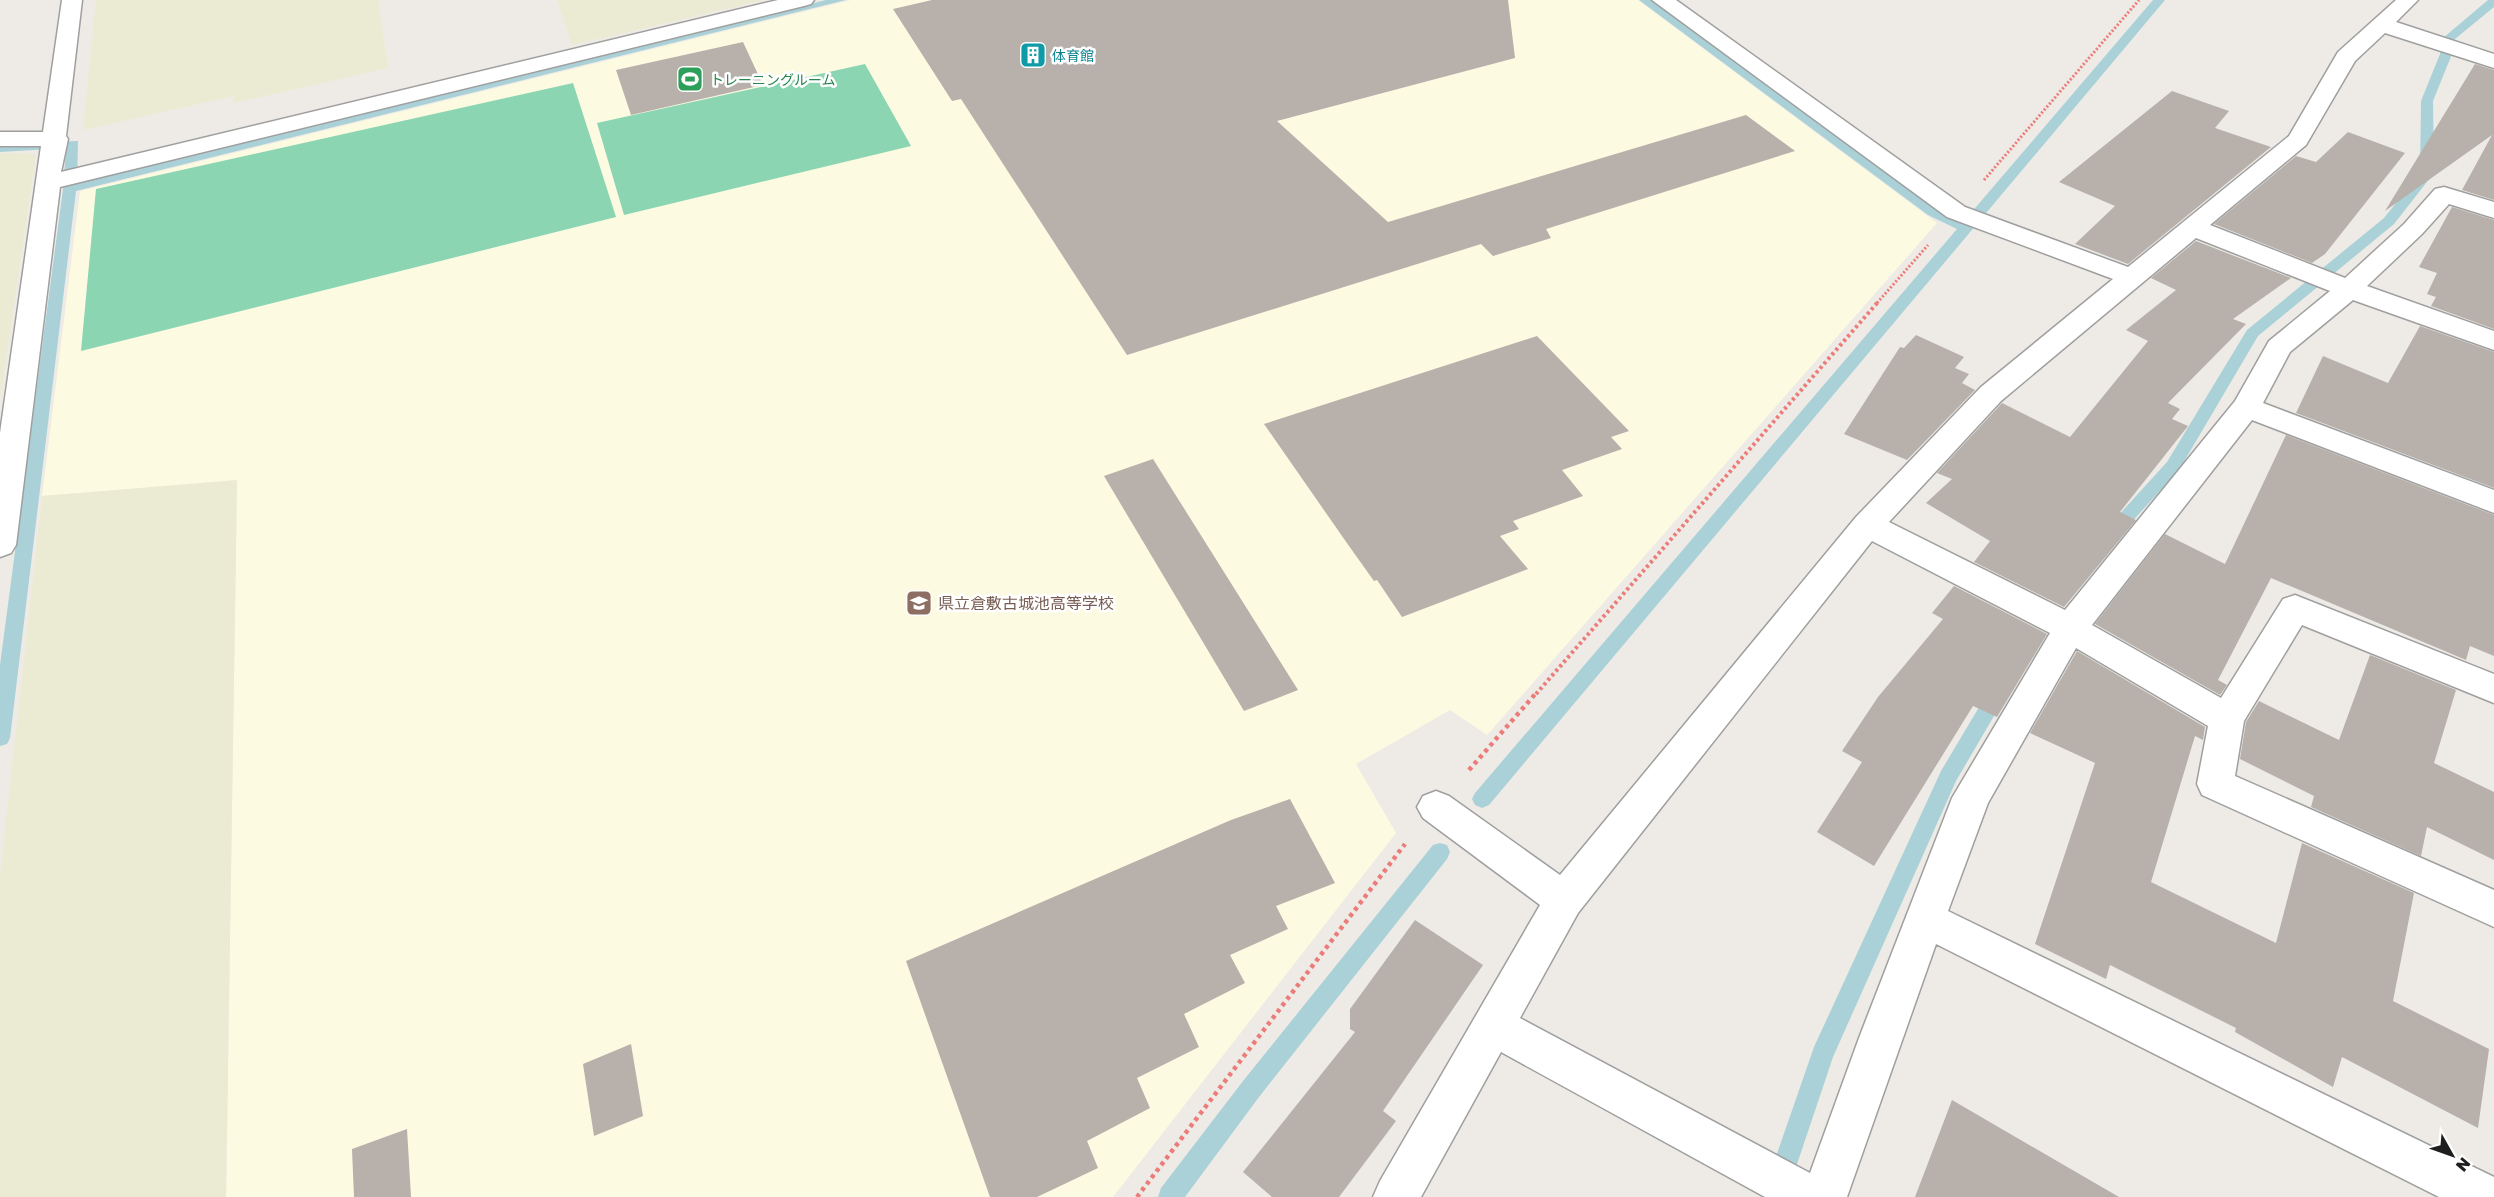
<svg xmlns="http://www.w3.org/2000/svg" width="2494" height="1197" font-family="'Golos Text','Noto Sans JP',sans-serif">
	<style>
		.education { fill: #fcfae1 }
		.farmland { fill: #ebebd3 }
		.pitch { fill: #8bd5b3 }
		.lines { fill: none; stroke-linecap: round; stroke-linejoin: round }
		.stream { fill: #aad1d7; fill-rule: evenodd }
		.building { fill: #b7b0ab }
		.minor-casing { stroke: #9f9f9f; stroke-width: 3 }
		.path-far2 { stroke: #ec7c79; stroke-width: 3; stroke-dasharray: 2 2; stroke-linecap: butt }
		.path-far1 { stroke: #ec7c79; stroke-width: 4; stroke-dasharray: 3 3; stroke-linecap: butt }
		.path { stroke: #ec7c79; stroke-width: 4.5; stroke-dasharray: 4 4; stroke-linecap: butt }
		.minor { fill: #fff; fill-rule: evenodd }
		.labels { text-anchor: middle; dominant-baseline: central; stroke-width: 5; stroke-linejoin: round; paint-order: stroke }
		.far-culture-label { font-size: 14px; fill: #0d838f; stroke: #fff; text-anchor: start }
		.far-leisure-label { font-size: 14px; fill: #27864d; stroke: #fff; text-anchor: start }
		.education-label { font-size: 16px; fill: #785e54; stroke: #fff; text-anchor: start }
	</style>
	<rect width="100%" height="100%" fill="#eeebe6"/>
	<path class="education" d="M851 0H1638L1937 223 1487 735 1450 710 1356 764 1396 833 1113 1197H226L237 481 42 496 80 191Z"/>
	<path class="farmland" d="M96 0H378L388 68 234 103V96L83 130Z
		M557 0H764L572 45Z
		M0 153 36 154 0 400Z
		M237 480 226 1197H0V875L42 496Z"/>
	<path class="pitch" d="M865 64 911 146 624 215 597 123Z
		M573 83 616 217 81 351 96 189Z"/>
	<g class="lines">
		<path class="stream" d="M826 0H846L76 191 10 738 7 744 0 746V665L63 189 66 148 0 152V144L78 141 77 183Z
			M1639 0H1652L1938 209 1964 221 2153 0H2165L1489 805 1482 808 1475 805 1472 799 1475 793 1957 229 1928 215Z
			M2488 0H2494V7L2455 39 2452 54 2433 101 2434 173 2394 224 2258 336 2179 470 2117 538H2105L2102 534 2105 530 2167 462 2247 330 2384 218 2420 173 2421 101 2440 54 2443 38Z
			M1998 684 2005 687 2008 692 1956 781 1833 1057 1786 1197H1762L1814 1047 1941 771 1991 687Z
			M1440 843 1447 845 1450 852 1447 859 1259 1097 1185 1197H1158L1161 1188 1243 1081 1433 845Z"/>
	</g>
	<path class="building" d="M932 0H1508L1515 58 1277 121 1388 222 1746 115 1795 151 1546 229 1551 238 1493 256 1481 244 1127 355 961 99 952 101 893 9Z
		M743 42 763 85 631 115 616 70Z
		M2475 64 2494 70V200L2462 190 2492 135 2385 211Z
		M2172 91 2229 111 2215 128 2271 147 2128 264 2075 244 2115 206 2059 182Z
		M2348 132 2405 153 2325 254 2312 263 2214 224 2296 156 2316 162Z
		M2452 207 2494 220V329L2431 306 2436 297 2427 294 2437 273 2419 267Z
		M2196 241 2291 278 2233 319 2246 324 2168 403 2180 409 2172 419 2188 426 2120 512 2136 520 2064 607 1974 562 1990 541 1926 503 1952 479 1937 473 2002 403 2070 437 2148 341 2126 330 2176 290 2151 278Z
		M2420 326 2494 352V488L2296 413 2323 356 2388 383Z
		M1916 335 1964 357 1955 368 1969 374 1962 383 1975 390 1907 460 1844 434 1900 347 1904 348Z
		M1537 336 1629 431 1611 437 1622 449 1562 470 1583 496 1513 521 1519 529 1500 536 1528 569 1402 617 1377 580 1374 581 1349 546 1264 424Z
		M2286 435 2494 515V656L2470 646 2466 660 2271 578 2218 680 2227 685 2220 695 2095 624 2165 534 2225 564Z
		M1153 459 1298 690 1244 711 1104 476Z
		M1954 586 2047 634 1997 717 1973 706 1874 866 1817 832 1862 762 1842 751 1878 697 1943 619 1932 613Z
		M2077 651 2205 727 2203 740 2195 736 2151 882 2276 943 2302 843 2414 893 2393 1001 2489 1049 2478 1128 2342 1057 2333 1087 2235 1032 2236 1028 2110 965 2106 979 2035 944 2095 763 2030 733Z
		M2370 655 2456 690 2434 763 2494 792V860L2427 827 2421 856 2311 807 2314 796 2240 759 2246 722 2259 701 2339 740Z
		M1290 799 1335 883 1276 906 1288 929 1230 955 1245 983 1184 1014 1199 1047 1137 1078 1150 1108 1087 1141 1098 1168 1037 1197H990L906 961 1231 820Z
		M1415 920 1483 965 1383 1111 1396 1121 1339 1197H1272L1243 1172 1355 1032 1350 1029V1009Z
		M631 1044 643 1116 594 1136 583 1064Z
		M1952 1100 2119 1197H1915Z
		M407 1129 411 1197H354L352 1149Z"/>
	<g class="lines">
		<defs>
			<path id="minor" d="M62 0H82L66 136 68 139 61 172 778 0H814L811 4 804 6 60 187 16 545 11 553 0 557V433L41 146H0V132H43Z
				M1652 0H1676L1965 207 2128 267 2289 136 2338 52 2396 0H2418L2396 22 2494 54V68L2385 33 2355 61 2306 145 2210 225 2345 278 2404 224 2435 189 2444 187 2494 202V218L2449 204 2422 234 2367 286 2494 331V350L2353 300 2290 352 2263 403 2494 490V513L2252 420 2092 625 2221 698 2283 599 2295 595 2494 674V703L2302 625 2244 721 2235 776 2494 890V927L2202 795 2197 784 2208 726 2076 648 1988 803 1948 911 2494 1177V1197H2439L1936 944 1847 1197H1765L1501 1052 1421 1197H1373L1380 1181 1540 905 1423 818 1417 807 1423 796 1436 791 1449 796 1560 875 1856 517 1981 387 2113 279 1947 217ZM2196 238 2330 291 2269 341 2235 401 2065 610 1889 522 2001 401ZM1872 541 2050 633 1952 798 1859 1038 1810 1173 1520 1018 1578 913Z"/>
		</defs>
		<use href="#minor" class="minor-casing"/>
		<path class="path-far2" d="M1984 180 2139 0
			M1877 303 1928 245"/>
		<path class="path-far1" d="M1536 694 1878 302"/>
		<path class="path" d="M1469 770 1537 692
			M1137 1197 1405 844"/>
		<use href="#minor" class="minor"/>
	</g>
	<defs>
		<symbol id="building-square" viewBox="-11 -11 22 22"><rect x="-9" y="-9" width="18" height="18" rx="4" fill="#0f9aa8" stroke="#fff"/><path d="M-4-6H4V6H1V3H-1V6H-4ZM-2.5-4.3h1.7v1.8h-1.7ZM.8-4.3h1.7v1.8H.8ZM-2.5-1h1.7V.8h-1.7ZM.8-1h1.7V.8H.8Z" fill="#fff"/></symbol>
		<symbol id="stadium-square" viewBox="-11 -11 22 22"><rect x="-9" y="-9" width="18" height="18" rx="4" fill="#2e9e5b" stroke="#fff"/><path d="M0-5a6.5 5 0 1 0 0 10a6.5 5 0 1 0 0-10ZM-3.5-1.8h7v3.6h-7Z" fill="#fff"/></symbol>
		<symbol id="school-square" viewBox="-11 -11 22 22"><rect x="-9" y="-9" width="18" height="18" rx="4" fill="#8d6e63" stroke="#fff"/><path d="M0-5L7-2L0 1L-7-2ZM-4 1L0 2.5L4 1V4Q0 6-4 4Z" fill="#fff"/></symbol>
	</defs>
	<g fill-rule="evenodd">
		<use href="#building-square" x="1018" y="40" width="30" height="30"/>
		<use href="#stadium-square" x="675" y="64" width="30" height="30"/>
		<use href="#school-square" x="904" y="588" width="30" height="30"/>
	</g>
	<g class="labels">
		<g class="far-culture-label">
			<text x="1052" y="55">体育館</text>
		</g>
		<g class="far-leisure-label">
			<text x="710" y="79">トレーニングルーム</text>
		</g>
		<g class="education-label">
			<text x="938" y="603">県立倉敷古城池高等学校</text>
		</g>
	</g>
	<g transform="translate(2452 1155) rotate(130)" stroke="#ffffff" stroke-width="4.5" paint-order="stroke">
	<path d="M0-4.5L10 22L0 15L-10 22Z" fill="#1e1e1e"/>
	<text y="-9" font-size="16" font-weight="bold" text-anchor="middle" fill="#1e1e1e">N</text>
	</g>
</svg>
